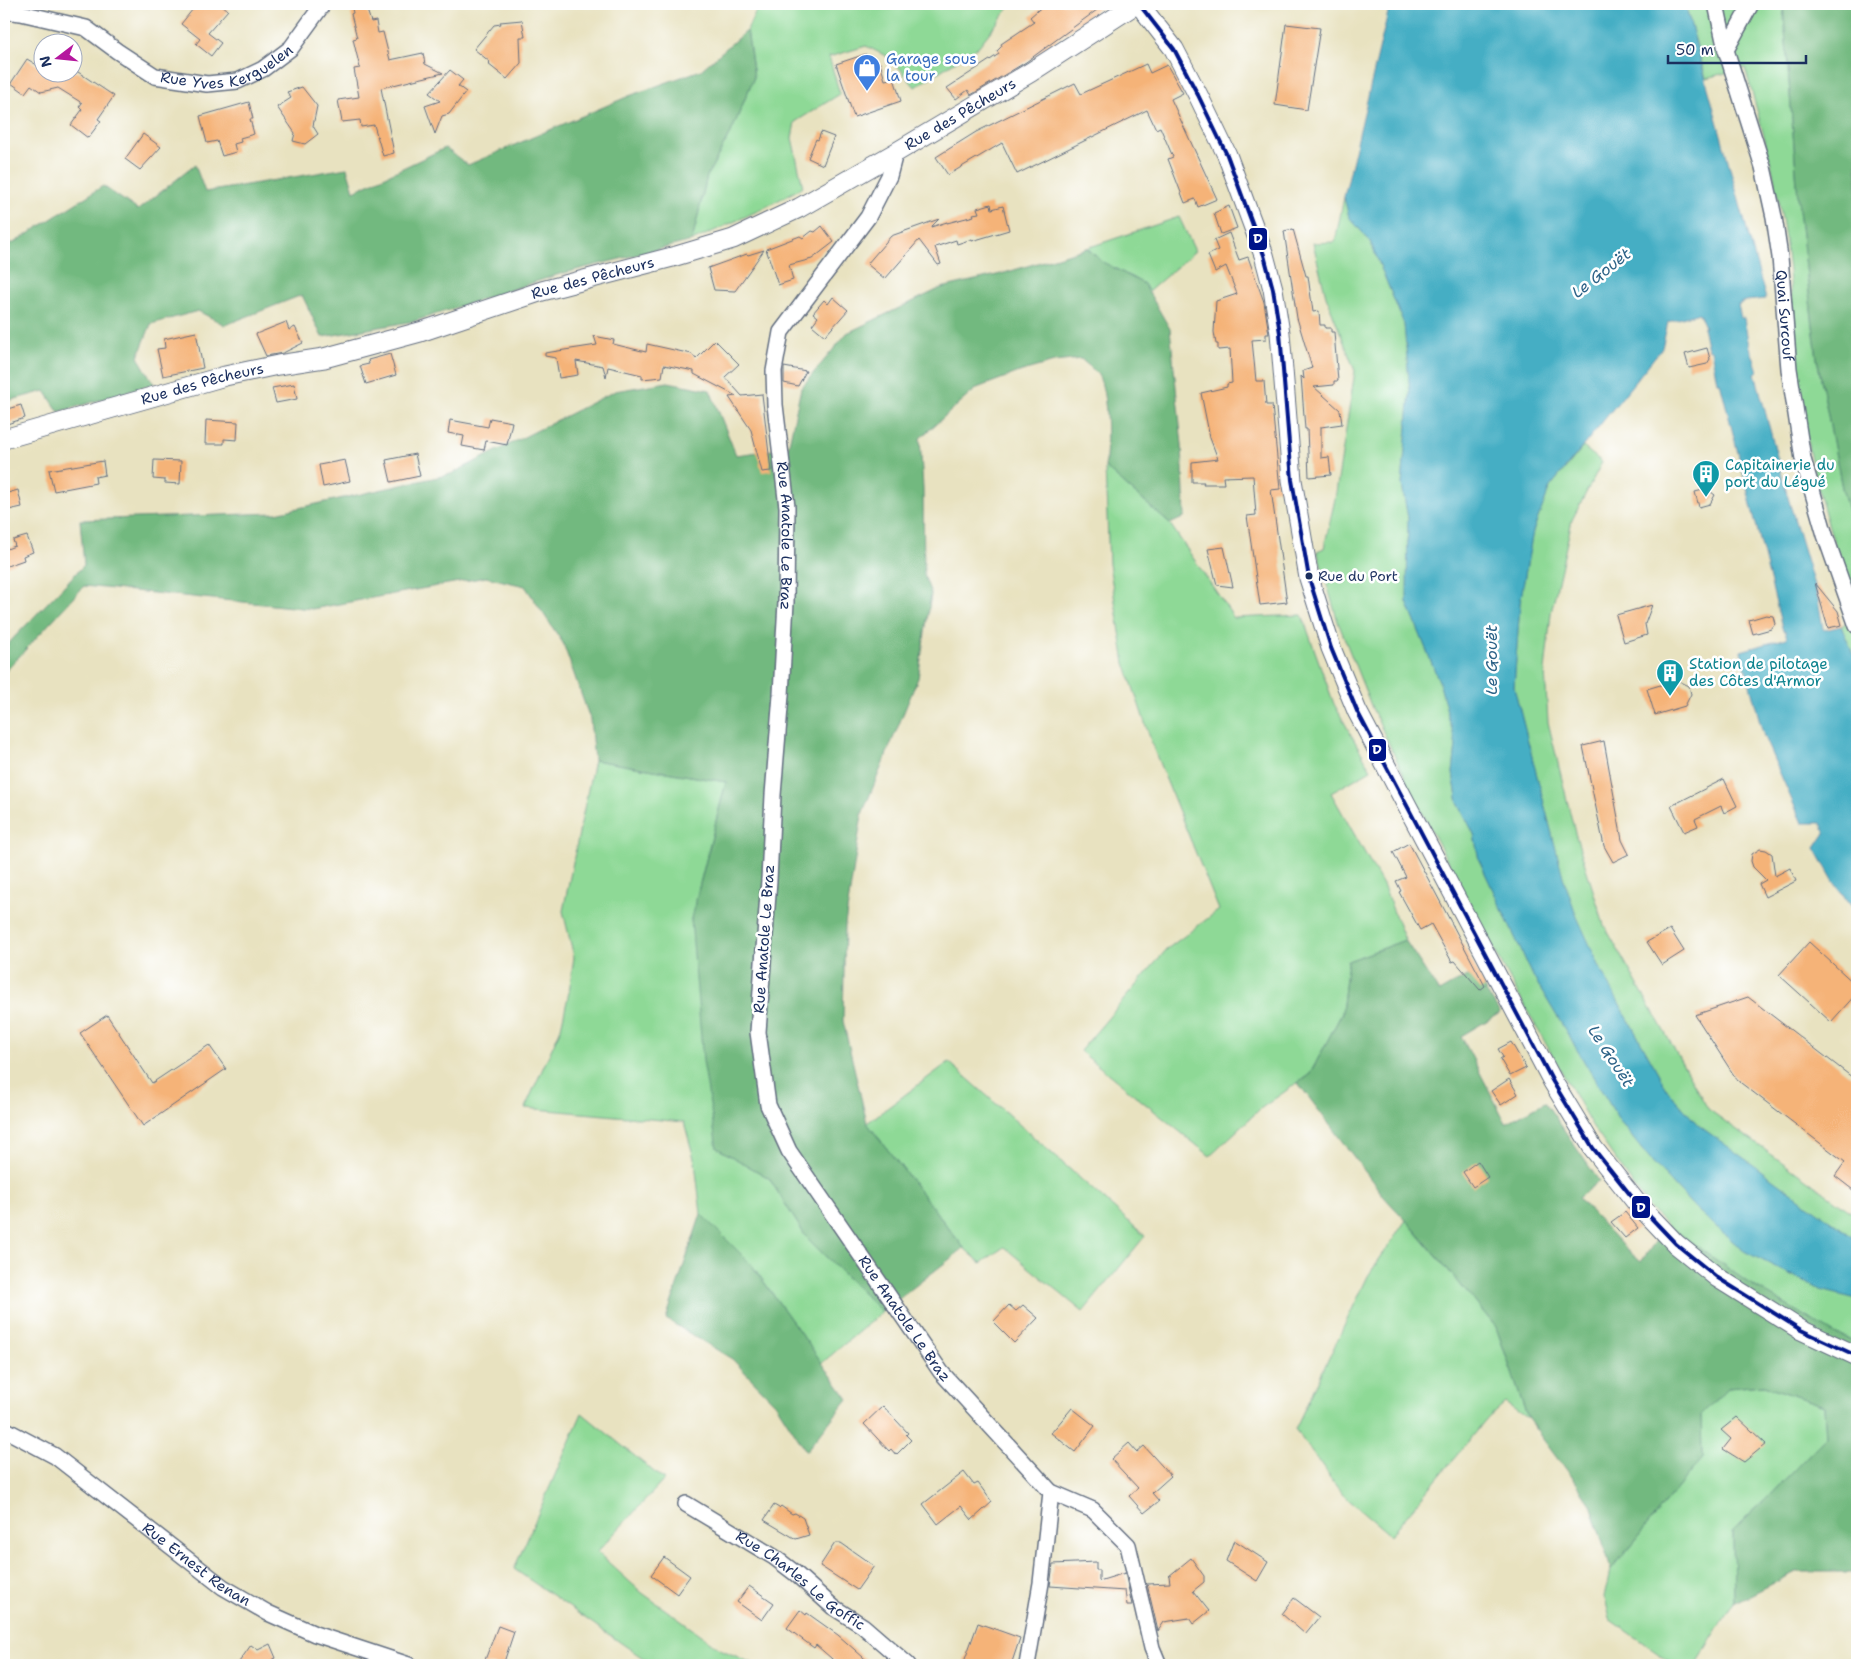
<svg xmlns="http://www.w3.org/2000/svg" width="1861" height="1669" font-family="'Shantell Sans',sans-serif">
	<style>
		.green { fill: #8ed996; stroke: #54847a }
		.forest { fill: #72b97f; stroke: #46746e }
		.water { fill: #45aec4; stroke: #306e91 }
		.building { fill: #f5b378 }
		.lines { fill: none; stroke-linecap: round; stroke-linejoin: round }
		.minor-casing { stroke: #636e80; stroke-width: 18 }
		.tertiary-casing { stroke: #636e80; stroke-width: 21 }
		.minor { stroke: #fff; stroke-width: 15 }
		.tertiary { stroke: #fff; stroke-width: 19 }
		.bus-1-casing { stroke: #fff; stroke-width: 8 }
		.bus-1 { stroke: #001489; stroke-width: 4 }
		.bus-dot { fill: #1b2f5e; stroke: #fff; stroke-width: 2 }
		.labels { text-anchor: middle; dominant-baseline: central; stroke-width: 5; stroke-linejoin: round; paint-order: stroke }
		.bus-label { font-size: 14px; fill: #1b2f5e; stroke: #fff; text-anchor: start }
		.street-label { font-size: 15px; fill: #1b2f5e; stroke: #fff }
		.shop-label { font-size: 15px; fill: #366cbe; stroke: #fff; text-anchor: start }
		.culture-label { font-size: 15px; fill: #0d838f; stroke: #fff; text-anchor: start }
		.water-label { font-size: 16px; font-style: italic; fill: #2c6287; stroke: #fff }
		.line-badge { stroke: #fff; stroke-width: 2 }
		.badge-label { font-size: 14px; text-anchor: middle; font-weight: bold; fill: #fff }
	</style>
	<rect width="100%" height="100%" fill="#fff"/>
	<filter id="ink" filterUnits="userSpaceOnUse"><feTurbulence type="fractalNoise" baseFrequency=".02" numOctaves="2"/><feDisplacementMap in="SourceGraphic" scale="10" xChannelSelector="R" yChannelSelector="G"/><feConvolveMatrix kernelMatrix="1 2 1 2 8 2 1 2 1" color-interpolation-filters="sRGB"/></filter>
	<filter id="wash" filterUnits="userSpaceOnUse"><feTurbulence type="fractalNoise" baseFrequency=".0096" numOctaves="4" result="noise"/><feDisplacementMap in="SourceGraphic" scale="20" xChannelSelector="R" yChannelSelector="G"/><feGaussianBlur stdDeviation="1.12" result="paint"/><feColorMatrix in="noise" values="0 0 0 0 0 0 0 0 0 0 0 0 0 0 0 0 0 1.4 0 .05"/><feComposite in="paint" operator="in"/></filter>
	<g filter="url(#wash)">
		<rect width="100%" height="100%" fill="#e8e2c0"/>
		<path class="green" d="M759 4H1012L978 47 915 87 892 59 866 46 829 57 840 94 795 122 792 138 803 187 762 209 692 241 707 176 733 128 754 77 747 30Z
			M1685 4H1783L1799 210 1817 358 1842 488 1857 544V615C1840 561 1821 507 1809 451 1795 384 1795 313 1786 245 1778 183 1762 127 1745 68L1706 78Z
			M1344 197 1349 217 1370 241 1404 324 1410 392 1402 485 1408 518 1407 602 1439 681 1456 745 1453 773 1458 803 1474 834 1479 860 1533 976 1621 1123 1647 1156 1695 1208 1744 1251 1821 1290 1857 1299V1342L1835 1334 1747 1282 1667 1225 1649 1208 1591 1124 1515 989 1417 803 1372 708 1338 622 1317 551 1324 548 1335 499 1355 371 1326 296 1313 243 1335 242Z
			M1179 217 1195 251 1148 292 1144 284 1103 262 1087 248Z
			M1583 447 1602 462 1572 520 1551 613 1545 671 1548 722 1575 833 1604 925 1708 1109 1857 1216V1240L1698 1125 1668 1091 1602 972 1577 918 1563 877 1514 687 1520 603 1533 531 1550 487Z
			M1105 467 1170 524 1234 618 1302 615 1334 704 1371 770 1331 793 1383 885 1405 940 1348 961 1342 1013 1310 1074 1260 1109 1210 1156 1080 1051 1167 949 1219 910 1154 750 1125 663 1109 564Z
			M1857 617V664L1841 626Z
			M594 760 726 782 691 919 717 1148 769 1178 806 1237 882 1312 822 1363 751 1264 701 1214 695 1162 684 1122 525 1108 561 1028 569 992 574 957 563 911Z
			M949 1062 1145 1236 1083 1312 1004 1247 981 1263 964 1248 867 1123Z
			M1406 1220 1496 1327 1528 1419 1505 1403 1488 1418 1390 1535 1342 1494 1295 1429 1368 1276Z
			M1764 1385 1824 1406 1826 1437 1766 1499 1733 1531 1734 1603 1695 1665H1676L1610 1619 1605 1598 1611 1570 1702 1458 1701 1415 1727 1388Z
			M582 1413 664 1480 597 1552 641 1592 720 1649 756 1665H653L514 1569Z"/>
		<path class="forest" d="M1783 4H1857V544L1842 488 1817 358 1799 210Z
			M747 30 754 77 733 128 707 176 692 241 560 274 415 321 322 337 302 295 225 325 198 311 151 324 138 357 154 384 59 412 45 391 4 402V237L12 244 103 186 138 210 195 165 205 192 347 168 354 191 445 148 468 165 629 96 701 70Z
			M1087 248 1103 262 1144 284 1170 329 1182 445 1185 517 1170 524 1105 467C1108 448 1108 391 1098 375 1094 369 1086 364 1081 359L1054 362 1022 371 977 388 920 438 923 488 924 575 931 594 918 678 862 814 845 924 843 1021 867 1123 964 1248 882 1312 806 1237 769 1178 717 1148 703 1061 691 919 726 782 594 760 590 719 563 643 525 586 486 577 312 609 84 586 4 673V648L84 565 80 520 276 513 451 474 615 391 668 382 710 390 736 455 788 448 801 388 847 333 941 288 1001 274Z
			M1405 940 1439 992 1474 972 1500 1013 1461 1036 1506 1123 1545 1102 1599 1181 1578 1198 1622 1245 1641 1262 1667 1225 1747 1282 1835 1334 1857 1342V1572H1796L1734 1603 1733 1531 1766 1499 1826 1437 1824 1406 1764 1385 1727 1388 1701 1415 1702 1458 1611 1570 1591 1504 1528 1419 1496 1327 1415 1230 1385 1198 1298 1083 1310 1074 1342 1013 1348 961Z
			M701 1214 751 1264 848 1399 806 1451 776 1404 732 1359 666 1319Z"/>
		<path class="water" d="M1390 4H1685L1766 299 1745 301 1738 305 1741 318H1744L1748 341 1758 371 1755 373 1787 494 1818 599 1823 629 1825 630 1841 626 1857 664V914L1834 882 1815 848 1825 833 1821 823H1802L1764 737 1741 651 1787 638 1785 631H1783L1720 382H1717L1711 350 1708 349 1703 328 1705 327 1699 313 1668 322 1662 348 1550 487 1533 531 1520 603 1514 687 1563 877 1577 917 1602 972 1668 1091 1698 1125 1857 1240V1299L1821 1290 1744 1251 1695 1208 1647 1156 1621 1123 1533 976 1479 860 1474 834 1458 803 1453 773 1456 745 1439 681 1407 602 1408 518 1402 485 1410 392 1404 324 1370 241 1349 217 1344 197Z"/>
		<g id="blocks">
			<path class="building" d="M197 4H221L228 10 208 33 221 43 211 56 196 44 200 39 181 24Z
				M351 4H365L371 22 376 21 378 33 383 32 390 60 423 53 425 64 443 73 381 88 394 153 383 156 374 125 361 127 360 120 342 122 338 100 359 97 354 69 360 68 353 39 357 38 351 14 353 13Z
				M1045 4H1105L1026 62 971 95 968 90 956 99 947 88 999 54 997 51 1002 46 1001 44 1034 22 1030 17Z
				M522 20 525 37H520L521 63 507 79 488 64 490 62 474 49 494 25 501 24 500 22Z
				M1286 24 1320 28 1307 110 1275 105Z
				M866 54 870 67 880 63 885 80 894 78 901 101 854 117 836 64Z
				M27 59 42 68V72H78L114 96 98 119 101 121 88 138 71 125 82 110 79 107 82 103 58 88 41 92 31 85 25 93 11 83Z
				M1146 64 1150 73 1167 65 1183 93 1171 99 1217 199 1198 207 1195 199 1185 203 1168 159 1173 157 1160 127 1156 129 1147 110 1017 174 1002 143 948 175 936 157 976 132 1075 83 1081 94Z
				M450 70 463 80 458 86 466 92 449 114 442 116 435 134 425 106 440 101 429 93Z
				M302 87 317 106 313 126 318 134 305 144 293 141 295 133 277 107 291 98 287 92Z
				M249 102 253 119H250L254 134 240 138 241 142 234 144 236 152 222 156 217 141 207 143 200 116Z
				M821 132 834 137 823 165 808 158 816 139 818 140Z
				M143 134 161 147 140 170 125 159Z
				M991 204 992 209 1003 206 1009 230 972 241V239L957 244 956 240 935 247 941 264 938 265 919 240 885 279 867 264 891 236 939 219 931 227 947 222V223L974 216 973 214 979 213 977 208Z
				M1229 206 1237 228 1221 234 1214 213Z
				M822 226 834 242 812 259 789 265 793 280 778 285 766 249 800 236 803 238 812 231 815 232Z
				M1293 229 1306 276H1308L1313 312 1319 311 1320 325H1325V328H1331V332H1334L1338 381H1334V385L1314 387 1340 410 1342 424 1321 427V458L1329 457 1331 475 1309 477 1307 429H1305L1301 376 1304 379 1303 371 1312 368 1297 318 1284 231Z
				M1229 233 1239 260 1248 257 1264 302 1269 334H1266V339L1252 340 1256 381H1264L1266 405H1272L1280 489 1271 490 1287 602 1260 605 1247 516 1256 515 1253 476 1223 477 1224 484H1203L1204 482H1192V462L1218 459 1210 438 1201 393 1227 387V384L1232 383 1230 349 1218 350V344H1216L1214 332 1216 301 1237 294 1226 266 1215 272 1208 255 1218 250 1214 240Z
				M764 250 735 291 714 290 708 268 747 254 748 255Z
				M833 297 848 310 825 336 812 325 818 317 813 313 824 300 828 304Z
				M286 322 289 330 295 327 303 343 283 353 266 356 256 334Z
				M196 332 203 368 163 376 157 349 165 348 164 339Z
				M594 336 614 340 613 344 646 352 647 344 692 354 696 359 715 340 739 364 725 377 742 396 762 394 771 471 762 472 751 430 729 397 736 396 694 374V371L664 365 662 377 642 379V375L608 367 606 377 603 366 576 361 578 375 559 378 556 358 545 356V353L597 345Z
				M1707 348 1710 359 1707 364 1689 368 1685 354Z
				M390 354 396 375 366 384 360 366 369 364 368 360Z
				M784 367 806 371 798 386 784 383Z
				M294 384 297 399 276 403 272 388Z
				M21 405 25 418 4 425V410Z
				M490 418 512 422 507 445 486 441 484 450 462 446 464 436 448 433 450 420 488 427Z
				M206 420 238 422 237 440 224 439V444H205Z
				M415 454 420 476 391 482 386 460Z
				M154 460 181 461 180 484 165 483V480L153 479Z
				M345 460 350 481 323 487 319 465Z
				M103 461 105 475 95 477 96 483 54 491 49 470Z
				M1707 489 1715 495 1710 504 1699 507 1695 492Z
				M18 490 22 507 4 511V494Z
				M27 536 33 552 23 556 24 560 4 567V550L15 546 13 540Z
				M1224 547 1233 587 1217 585 1208 549Z
				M1815 583 1838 611 1842 625 1828 628Z
				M1652 605 1645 624 1647 635 1624 642 1616 615Z
				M1766 615 1773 616 1775 624 1771 629 1753 634 1749 620Z
				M1677 680 1689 686 1691 694 1685 706 1655 715 1647 689Z
				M1604 741 1622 840 1629 854 1613 862 1604 846 1583 746Z
				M1724 779 1737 806 1724 813 1721 806 1695 819 1698 826 1684 832 1671 806Z
				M1409 843 1485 986 1480 990 1455 961 1452 962 1431 924 1420 930 1399 892 1401 891 1396 881 1406 877 1393 852Z
				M1760 849 1766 850 1772 854 1775 876 1790 868 1796 881 1765 897 1759 884 1766 880 1753 867 1751 861 1752 854Z
				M1670 929 1684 951 1662 965 1647 942Z
				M1809 942 1857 986V993L1831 1022 1779 975Z
				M1748 997 1857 1081V1193L1835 1176 1845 1162 1737 1080 1695 1015Z
				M107 1015 152 1083 209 1045 226 1069 143 1126 80 1033Z
				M1511 1042 1526 1068 1510 1076 1500 1059 1503 1057 1498 1049Z
				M1509 1079 1518 1094 1501 1105 1491 1091Z
				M1478 1161 1488 1177 1473 1187 1463 1172Z
				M1625 1212 1638 1228 1625 1238 1611 1222Z
				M1009 1305 1016 1311 1023 1305 1038 1318 1014 1343 993 1322Z
				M883 1406 908 1433 906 1435 911 1440 896 1455 891 1449 889 1451 864 1424Z
				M1072 1408 1095 1426 1075 1452 1051 1433Z
				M1737 1417 1766 1444 1744 1462 1723 1449 1731 1439 1721 1430Z
				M1129 1443 1137 1452 1144 1446 1171 1476 1152 1493 1159 1501 1144 1513 1129 1496 1138 1488 1111 1459Z
				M964 1472 974 1485 978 1483 992 1502 972 1520 961 1506 938 1524 923 1504Z
				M774 1505 779 1508 781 1506 792 1514 795 1513 803 1518 809 1535 796 1539 764 1520Z
				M1234 1540 1268 1562 1257 1581 1226 1561Z
				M835 1543H841L874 1566 857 1590 820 1566Z
				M664 1557 690 1576 677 1594 651 1575Z
				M1191 1558 1204 1576V1582L1193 1591 1209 1611 1193 1624 1189 1618 1164 1622 1158 1631 1147 1584 1170 1583 1169 1576Z
				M1096 1562V1570H1099V1581L1125 1573 1132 1605H1127L1125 1591 1050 1586 1053 1564Z
				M749 1586 774 1603 762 1620 737 1602Z
				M1294 1598 1319 1617 1305 1634 1282 1614Z
				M800 1610 806 1615 807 1613 838 1635 872 1665H839L816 1645 814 1648 787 1628Z
				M978 1623 1020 1638 1011 1665H973L964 1662Z
				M498 1626 514 1632 503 1665H483Z
				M270 1644 276 1658 268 1662 265 1665H237L251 1645 258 1650Z"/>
		</g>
	</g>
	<g filter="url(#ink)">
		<use href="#blocks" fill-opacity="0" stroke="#636e80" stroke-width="1"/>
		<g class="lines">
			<defs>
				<g id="minor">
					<path id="s1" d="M1716 4 1726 50 1763 167 1774 217 1780 257 1789 369 1803 459 1825 535 1857 626"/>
					<path id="s2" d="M4 11 21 13 86 28 117 51 155 76 207 84 238 81 263 69 291 48 323 4"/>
					<path d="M1726 50 1751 4"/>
					<path id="s3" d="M895 153 889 176 868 217 781 332 774 371 775 405 787 507 786 602 781 695 773 795 769 880 758 1032 768 1105 789 1151 941 1372 1051 1492 1093 1510 1128 1545 1152 1648 1159 1665"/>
					<path id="s4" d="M4 1429 55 1456 223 1587 268 1613 315 1634 409 1665"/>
					<path id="s5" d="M686 1504 774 1557 795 1573 833 1607 863 1626 908 1665"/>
					<path d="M1027 1665 1041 1583 1051 1492"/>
				</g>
				<g id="tertiary">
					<path d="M1139 4 1174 49 1198 95 1227 155 1264 255 1273 289 1280 333 1292 480 1309 578 1331 648 1357 711 1553 1082 1593 1148 1636 1202 1676 1244 1718 1278 1801 1330 1857 1356"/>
					<path id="s6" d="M4 439 225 376 278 365 324 358 420 332 542 291 676 256 733 239 799 208 895 153 1031 72 1136 4"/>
				</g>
			</defs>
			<use href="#minor" class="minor-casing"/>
			<use href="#tertiary" class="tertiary-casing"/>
			<use href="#minor" class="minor"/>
			<use href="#tertiary" class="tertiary"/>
			<defs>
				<path id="bus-1" d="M1139 4 1174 49 1198 95 1227 155 1264 255 1273 289 1280 333 1292 480 1309 578 1331 648 1357 711 1553 1082 1593 1148 1636 1202 1676 1244 1718 1278 1801 1330 1857 1356"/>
			</defs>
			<use href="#bus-1" class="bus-1-casing"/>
			<use href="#bus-1" class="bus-1"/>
		</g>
	</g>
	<defs>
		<symbol id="shop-pin" viewBox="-11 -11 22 30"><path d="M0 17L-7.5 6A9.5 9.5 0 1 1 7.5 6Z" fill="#3f7fe0" stroke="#fff"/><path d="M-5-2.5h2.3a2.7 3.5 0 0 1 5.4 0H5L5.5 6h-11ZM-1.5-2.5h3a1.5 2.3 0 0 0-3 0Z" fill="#fff"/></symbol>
		<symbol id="building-pin" viewBox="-11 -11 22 30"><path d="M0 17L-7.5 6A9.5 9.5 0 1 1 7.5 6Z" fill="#0f9aa8" stroke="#fff"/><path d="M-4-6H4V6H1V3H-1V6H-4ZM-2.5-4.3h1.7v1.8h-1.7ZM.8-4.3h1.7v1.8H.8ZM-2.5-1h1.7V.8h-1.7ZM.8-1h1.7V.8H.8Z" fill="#fff"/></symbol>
	</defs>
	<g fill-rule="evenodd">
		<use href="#shop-pin" x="851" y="52" width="32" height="43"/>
		<use href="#building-pin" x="1690" y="458" width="32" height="43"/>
		<use href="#building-pin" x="1654" y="657" width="32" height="43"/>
	</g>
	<circle class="bus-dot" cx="1309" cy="576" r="4.5"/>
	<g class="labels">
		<g class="bus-label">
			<text x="1318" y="576">Rue du Port</text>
		</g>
		<g class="street-label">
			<text stroke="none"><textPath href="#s2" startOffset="244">Rue Yves Kerguelen</textPath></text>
			<text stroke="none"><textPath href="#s6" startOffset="1016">Rue des Pêcheurs</textPath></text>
			<text stroke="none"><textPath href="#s6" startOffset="611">Rue des Pêcheurs</textPath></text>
			<text stroke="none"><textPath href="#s1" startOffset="320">Quai Surcouf</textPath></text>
			<text stroke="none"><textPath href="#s6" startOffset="206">Rue des Pêcheurs</textPath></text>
			<text stroke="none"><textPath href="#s3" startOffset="419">Rue Anatole Le Braz</textPath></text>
			<text transform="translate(764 939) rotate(-86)">Rue Anatole Le Braz</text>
			<text stroke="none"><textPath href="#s3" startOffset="1244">Rue Anatole Le Braz</textPath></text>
			<text stroke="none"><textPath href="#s4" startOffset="236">Rue Ernest Renan</textPath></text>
			<text stroke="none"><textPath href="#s5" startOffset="138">Rue Charles Le Goffic</textPath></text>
		</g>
		<g class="shop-label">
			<text x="886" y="59">Garage sous<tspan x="886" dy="17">la tour</tspan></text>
		</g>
		<g class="culture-label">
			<text x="1725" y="465">Capitainerie du<tspan x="1725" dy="17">port du Légué</tspan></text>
			<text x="1689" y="664">Station de pilotage<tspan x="1689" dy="17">des Côtes d'Armor</tspan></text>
		</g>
		<g class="water-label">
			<text transform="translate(1601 273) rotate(-38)">Le Gouët</text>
			<text transform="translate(1491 660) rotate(-90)">Le Gouët</text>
			<text transform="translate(1611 1056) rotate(57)">Le Gouët</text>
		</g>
	</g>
	<g class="line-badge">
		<rect x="1248" y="227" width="20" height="24" rx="5" fill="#001489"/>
		<rect x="1368" y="738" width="19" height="24" rx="5" fill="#001489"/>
		<rect x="1631" y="1195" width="20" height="24" rx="5" fill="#001489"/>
	</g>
	<g class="badge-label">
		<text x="1258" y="243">D</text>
		<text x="1377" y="754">D</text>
		<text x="1641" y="1212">D</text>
	</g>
	<rect width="1861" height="1669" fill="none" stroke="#fff" stroke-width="20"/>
	<g transform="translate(58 58) rotate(254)"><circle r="24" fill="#ffffff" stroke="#a4acbf"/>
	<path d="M0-4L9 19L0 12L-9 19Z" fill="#b5179e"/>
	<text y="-8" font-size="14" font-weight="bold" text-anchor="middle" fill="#1b2f5e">N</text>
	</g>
	<path d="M1668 55v8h138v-8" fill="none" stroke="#1b2f5e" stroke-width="2.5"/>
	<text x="1676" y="55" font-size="15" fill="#1b2f5e" stroke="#ffffff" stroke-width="4" paint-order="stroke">50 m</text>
</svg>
